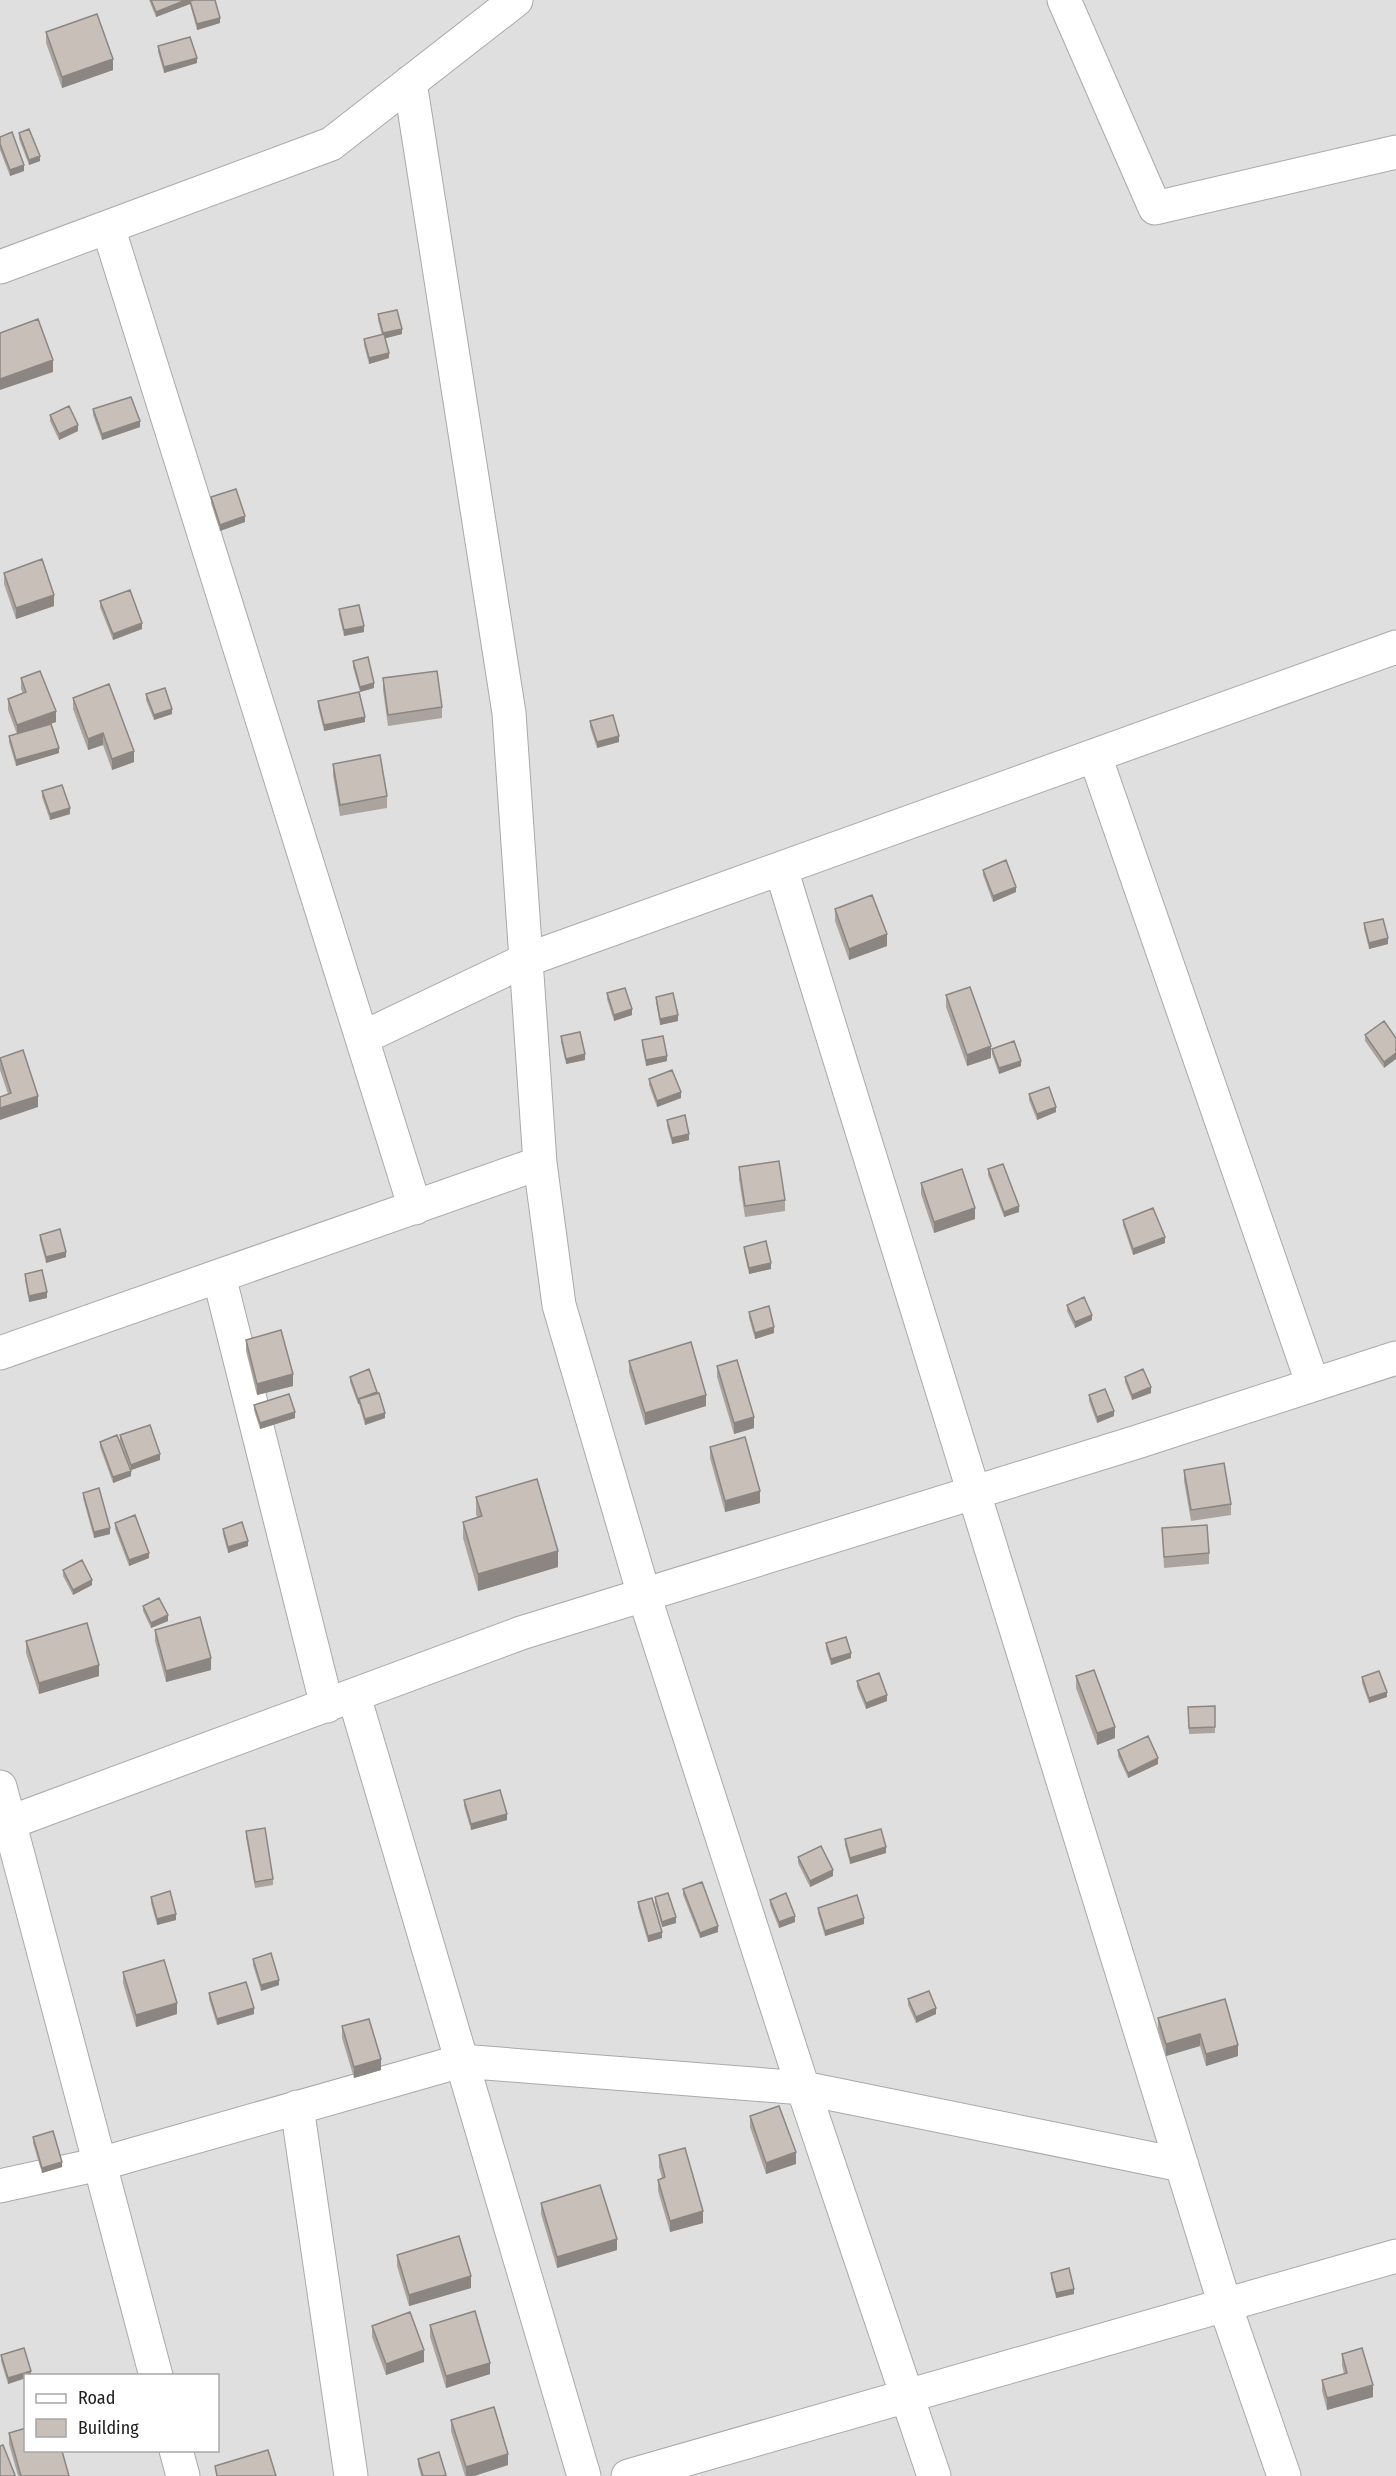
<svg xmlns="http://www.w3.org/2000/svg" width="1396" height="2476" font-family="'Fira Sans Condensed',sans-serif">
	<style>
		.residential { fill: #e0dfdf; fill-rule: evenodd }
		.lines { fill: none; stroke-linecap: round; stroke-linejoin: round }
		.street-casing { stroke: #a9a9a9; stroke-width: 35 }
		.street { stroke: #fff; stroke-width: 33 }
		.wall { fill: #aba49e }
		.shaded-wall { fill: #8b8681 }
		.building { fill: #c7bfb8; stroke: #8b8681; stroke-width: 1.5 }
	</style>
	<rect width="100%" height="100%" fill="#f2efe9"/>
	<path class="residential" d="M0 0H1396V2476H0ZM26 2376H218V2450H26Z"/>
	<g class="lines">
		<defs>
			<path id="street" d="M1064 0 1155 208 1396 152
				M108 227 415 1208
				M0 267 331 144 516 0
				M1095 756 1313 1385
				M781 869 1225 2305 1284 2476
				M362 1038 526 960 1396 647
				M540 1163 559 1305 644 1595 803 2088 934 2476
				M219 1276 327 1706
				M0 1353 540 1163 509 713 410 82
				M354 1696 584 2476
				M0 1787 156 2376
				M0 1826 521 1633 1137 1442 1396 1358
				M297 2107 351 2476
				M0 2186 100 2164 461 2061 803 2088 1182 2165
				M176 2450 183 2476
				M628 2476 1396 2256"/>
		</defs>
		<use href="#street" class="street-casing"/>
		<use href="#street" class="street"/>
	</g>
	<path class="wall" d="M149 0H191L220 23 197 30 190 4 156 17Z
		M46 32 113 70 62 88 46 43Z
		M158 46 197 63 164 73 158 52Z
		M19 133 40 161 29 165 19 139Z
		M0 137 24 171 10 176 0 150Z
		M378 314 402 334 385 338 389 358 369 364 364 345V339L382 335 378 320Z
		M93 409 140 427 102 440 93 415Z
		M50 415 78 431 59 440 50 421Z
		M211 497 245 522 220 531 211 503Z
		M4 573 54 606 16 619 4 584Z
		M100 601 142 629 113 640 100 607Z
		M339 609 364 632 344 636 339 615Z
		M353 661 374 688 360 692 353 667Z
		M21 678 56 722 49 724 59 753 16 766 9 742V736L17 734 8 710V699L23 693 21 689Z
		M383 678 442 707V718L388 726 383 690Z
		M146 694 172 714 154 720 146 700Z
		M73 698 134 762 112 770 103 745 88 750 73 709Z
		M318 701 365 722 324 731 318 707Z
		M590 721 619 742 597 748 590 727Z
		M333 764 387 796V808L340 816 333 775Z
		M42 791 70 814 50 820 42 797Z
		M983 870 1016 892 993 902 983 875Z
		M835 909 887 946 849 960 835 921Z
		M1364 923 1388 944 1369 949 1364 929Z
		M607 993 632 1015 614 1021 607 999Z
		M946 995 991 1058 967 1066 946 1007Z
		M656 997 678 1021 660 1025 656 1002Z
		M1365 1035 1396 1038 1384 1068 1365 1041Z
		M561 1036 585 1060 566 1064 561 1042Z
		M642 1040 667 1061 646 1066 642 1045Z
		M992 1049 1021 1066 999 1074 992 1054Z
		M0 1058 38 1107 8 1094 0 1070Z
		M649 1079 681 1098 657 1107 649 1085Z
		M1029 1094 1056 1112 1037 1120 1029 1100Z
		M667 1120 689 1140 672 1144 667 1126Z
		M739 1167 785 1200V1211L745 1217 739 1179Z
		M988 1169 1019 1212 1004 1217 988 1175Z
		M921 1183 975 1219 934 1233 921 1194Z
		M1123 1220 1165 1243 1133 1255 1123 1225Z
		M40 1235 66 1257 46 1263 40 1240Z
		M744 1247 771 1269 749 1274 744 1252Z
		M25 1274 47 1298 29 1302 25 1280Z
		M1067 1305 1092 1320 1075 1328 1067 1311Z
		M749 1312 774 1333 755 1339 749 1318Z
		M246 1340 293 1386 257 1395 246 1351Z
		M629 1361 706 1406 645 1425 629 1372Z
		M717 1366 754 1428 734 1434 717 1377Z
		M350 1377 377 1394 385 1418 365 1425 359 1404H358L350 1382Z
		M1125 1377 1151 1393 1132 1400 1125 1382Z
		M1089 1395 1114 1416 1097 1423 1089 1401Z
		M254 1405 295 1418 260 1429 254 1410Z
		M120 1435 160 1460 131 1470 120 1441Z
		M100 1442 131 1476 113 1483 100 1447Z
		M710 1447 760 1503 725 1512 710 1458Z
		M1184 1470 1231 1504V1515L1191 1521 1184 1481Z
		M83 1493 110 1534 94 1538 83 1498Z
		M476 1497 558 1567 478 1591 463 1538V1522L477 1517 476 1514Z
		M115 1523 149 1558 129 1566 115 1529Z
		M1162 1528 1209 1553V1564L1164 1568Z
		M223 1529 248 1546 228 1553 223 1534Z
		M63 1570 92 1585 73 1595 63 1576Z
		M143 1606 168 1621 151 1628 143 1611Z
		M155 1630 211 1670 166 1682 155 1641Z
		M26 1641 99 1676 39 1694 26 1653Z
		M826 1643 851 1658 831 1665 826 1649Z
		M1076 1676 1115 1738 1097 1745 1076 1688Z
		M1362 1677 1387 1697 1369 1703 1362 1683Z
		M857 1681 887 1701 866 1709 857 1687Z
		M1188 1707 1215 1727V1733L1189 1734Z
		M1118 1750 1158 1764 1128 1778 1118 1756Z
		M464 1800 507 1820 471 1830 464 1806Z
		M246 1831 273 1879V1885L255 1888 246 1837Z
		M845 1839 886 1853 850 1864 845 1845Z
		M798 1857 833 1876 810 1887 798 1863Z
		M683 1889 718 1932 700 1938 683 1895Z
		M151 1897 176 1920 157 1925 151 1903Z
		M655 1897 676 1923 662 1927 655 1903Z
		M770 1900 795 1922 779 1928 770 1905Z
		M638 1902 662 1938 648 1942 638 1908Z
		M818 1908 864 1924 825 1936 818 1913Z
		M253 1959 279 1985 261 1991 253 1965Z
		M123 1972 177 2014 136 2027 123 1983Z
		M209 1993 254 2014 217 2025 209 1999Z
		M908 1999 936 2014 916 2023 908 2005Z
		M1225 1999 1238 2056 1206 2066 1200 2046 1166 2056 1158 2029V2018Z
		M342 2026 381 2070 354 2078 342 2038Z
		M750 2116 796 2164 766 2174 750 2127Z
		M33 2137 62 2167 42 2173 33 2143Z
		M659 2155 703 2223 670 2232 658 2191V2180L662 2178 659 2167Z
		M541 2203 617 2250 557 2268 541 2214Z
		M397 2255 471 2288 409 2306 397 2266Z
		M1051 2273 1074 2294 1056 2298 1051 2279Z
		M430 2325 490 2374 446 2388 430 2337Z
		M372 2326 424 2362 386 2375 372 2337Z
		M1342 2354 1373 2397 1327 2410 1322 2391V2380L1344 2374 1342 2365Z
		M1 2355 31 2376 8 2384 1 2361Z
		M451 2420 508 2465 474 2476H465L451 2431Z
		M9 2433 69 2476H18L9 2444Z
		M418 2459 446 2476H421L418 2465Z"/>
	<path class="shaded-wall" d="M186 0H191V3L190 1V4L156 17V12Z
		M220 18V23L197 30V24Z
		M197 58V63L164 73V67Z
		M113 59V70L62 88V77Z
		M40 156V161L29 165V160Z
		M24 165V171L10 176V170Z
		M402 329V334L383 339V333Z
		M389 353V358L369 364V358Z
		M53 360V372L0 390V379Z
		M140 421V427L102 440V434Z
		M78 425V431L59 440V434Z
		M245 516V522L220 531V525Z
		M54 595V606L16 619V608Z
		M142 623V629L113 640V634Z
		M364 626V632L344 636V630Z
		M374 683V688L360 692V687Z
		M172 709V714L154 720V715Z
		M56 711V722L17 736V725Z
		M365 717V722L324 731V725Z
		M103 733V745L88 750V739Z
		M619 736V742L597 748V742Z
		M59 748V753L16 766V760Z
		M134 751V762L112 770V759Z
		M70 808V814L50 820V814Z
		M1016 887V892L993 902V896Z
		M887 934V946L849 960V949Z
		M1388 938V944L1369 949V943Z
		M632 1009V1015L614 1021V1015Z
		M678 1015V1021L660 1025V1019Z
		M991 1046V1058L967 1066V1055Z
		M1396 1053V1059L1384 1068V1062Z
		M585 1054V1060L566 1064V1059Z
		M667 1056V1061L646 1066V1060Z
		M1021 1061V1066L999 1074V1068Z
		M681 1092V1098L657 1107V1101Z
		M38 1096V1107L0 1120V1108Z
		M1056 1107V1112L1037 1120V1114Z
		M689 1134V1140L672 1144V1138Z
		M1019 1206V1212L1004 1217V1212Z
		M975 1208V1219L934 1233V1222Z
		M1165 1237V1243L1133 1255V1249Z
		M66 1252V1257L46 1263V1257Z
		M771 1263V1269L749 1274V1268Z
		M47 1292V1298L29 1302V1296Z
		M1092 1315V1320L1075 1328V1322Z
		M774 1327V1333L755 1339V1333Z
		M293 1374V1386L257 1395V1384Z
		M1151 1387V1393L1132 1400V1395Z
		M377 1392V1397L359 1399V1404H358V1399Z
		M706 1395V1406L645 1425V1413Z
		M1114 1411V1416L1097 1423V1417Z
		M295 1412V1418L260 1429V1423Z
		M385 1413V1418L365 1425V1419Z
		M754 1417V1428L734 1434V1423Z
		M160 1454V1460L131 1470V1465Z
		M131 1471V1476L113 1483V1477Z
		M760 1491V1503L725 1512V1501Z
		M110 1528V1534L94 1538V1532Z
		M248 1541V1546L228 1553V1547Z
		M558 1551V1567L478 1591V1574Z
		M149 1553V1558L129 1566V1560Z
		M92 1580V1585L73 1595V1590Z
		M168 1615V1621L151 1628V1623Z
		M851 1653V1658L831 1665V1659Z
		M211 1658V1670L166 1682V1671Z
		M99 1665V1676L39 1694V1683Z
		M1387 1692V1697L1369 1703V1698Z
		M887 1695V1701L866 1709V1703Z
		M1115 1727V1738L1097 1745V1733Z
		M1158 1758V1764L1128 1778V1773Z
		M507 1814V1820L471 1830V1824Z
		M886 1847V1853L850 1864V1858Z
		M833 1870V1876L810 1887V1881Z
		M176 1914V1920L157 1925V1919Z
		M795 1916V1922L779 1928V1922Z
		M676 1917V1923L662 1927V1922Z
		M864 1918V1924L825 1936V1931Z
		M718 1926V1932L700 1938V1933Z
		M662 1932V1938L648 1942V1936Z
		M279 1980V1985L261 1991V1985Z
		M177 2003V2014L136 2027V2015Z
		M254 2008V2014L217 2025V2019Z
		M936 2008V2014L916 2023V2017Z
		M1200 2034V2046L1166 2056V2044Z
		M1238 2045V2056L1206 2066V2054Z
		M381 2059V2070L354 2078V2067Z
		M796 2152V2164L766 2174V2163Z
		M62 2162V2167L42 2173V2168Z
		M703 2211V2223L670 2232V2221Z
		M617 2239V2250L557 2268V2257Z
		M471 2276V2288L409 2306V2295Z
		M1074 2289V2294L1056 2298V2293Z
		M424 2350V2362L386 2375V2364Z
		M490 2363V2374L446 2388V2376Z
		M31 2371V2376H26V2378L8 2384V2378Z
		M1373 2385V2397L1327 2410V2398Z
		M508 2454V2465L474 2476H466V2467Z"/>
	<path class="building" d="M151 0H186L156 12Z
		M194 0H215L220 18 197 24 190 1Z
		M97 14 113 59 62 77 46 32Z
		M190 37 197 58 164 67 158 46Z
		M29 129 40 156 29 160 19 133Z
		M12 132 24 165 10 170 0 144V137Z
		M397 310 402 329 383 333 378 314Z
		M38 319 53 360 0 379V333Z
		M384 334 389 353 369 358 364 339Z
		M131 397 140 421 102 434 93 409Z
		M69 406 78 425 59 434 50 415Z
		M236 489 245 516 220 525 211 497Z
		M42 559 54 595 16 608 4 573Z
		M130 590 142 623 113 634 100 601Z
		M359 605 364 626 344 630 339 609Z
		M368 657 374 683 360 687 353 661Z
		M40 671 56 711 17 725 8 699 26 692 21 678Z
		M437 671 442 707 388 715 383 678Z
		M109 684 134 751 112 759 103 733 88 739 73 698Z
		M165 688 172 709 154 715 146 694Z
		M359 692 365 717 324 725 318 701Z
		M613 715 619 736 597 742 590 721Z
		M51 724 59 748 16 760 9 736Z
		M380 755 387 796 340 805 333 764Z
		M62 785 70 808 50 814 42 791Z
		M1006 860 1016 887 993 896 983 870Z
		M872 895 887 934 849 949 835 909Z
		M1383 919 1388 938 1369 943 1364 923Z
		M970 987 991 1046 967 1055 946 995Z
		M625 988 632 1009 614 1015 607 993Z
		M673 993 678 1015 660 1019 656 997Z
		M1384 1021 1396 1038V1053L1384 1062 1365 1035Z
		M580 1032 585 1054 566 1059 561 1036Z
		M663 1036 667 1056 646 1060 642 1040Z
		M1014 1041 1021 1061 999 1068 992 1049Z
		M23 1050 38 1096 0 1108V1097L11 1093 0 1058Z
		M672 1070 681 1092 657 1101 649 1079Z
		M1049 1087 1056 1107 1037 1114 1029 1094Z
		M685 1115 689 1134 672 1138 667 1120Z
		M779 1161 785 1200 745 1206 739 1167Z
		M1003 1164 1019 1206 1004 1212 988 1169Z
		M962 1169 975 1208 934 1222 921 1183Z
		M1153 1208 1165 1237 1133 1249 1123 1220Z
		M60 1229 66 1252 46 1257 40 1235Z
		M766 1241 771 1263 749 1268 744 1247Z
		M42 1270 47 1292 29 1296 25 1274Z
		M1084 1297 1092 1315 1075 1322 1067 1305Z
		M769 1306 774 1327 755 1333 749 1312Z
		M281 1330 293 1374 257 1384 246 1340Z
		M691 1342 706 1395 645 1413 629 1361Z
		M737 1360 754 1417 734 1423 717 1366Z
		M369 1369 377 1392 358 1399 350 1377Z
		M1143 1369 1151 1387 1132 1395 1125 1377Z
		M1105 1389 1114 1411 1097 1417 1089 1395Z
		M379 1393 385 1413 365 1419 359 1399Z
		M289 1394 295 1412 260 1423 254 1405Z
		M150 1425 160 1454 131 1465 120 1435Z
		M117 1435 131 1471 113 1477 100 1442Z
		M745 1437 760 1491 725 1501 710 1447Z
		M1224 1463 1231 1504 1191 1510 1184 1470Z
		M537 1479 558 1551 478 1574 463 1522 482 1516 476 1497Z
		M99 1488 110 1528 94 1532 83 1493Z
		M135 1515 149 1553 129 1560 115 1523Z
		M242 1522 248 1541 228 1547 223 1529Z
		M1207 1525 1209 1553 1164 1557 1162 1528Z
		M82 1560 92 1580 73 1590 63 1570Z
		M159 1598 168 1615 151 1623 143 1606Z
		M200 1617 211 1658 166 1671 155 1630Z
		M87 1623 99 1665 39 1683 26 1641Z
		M846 1637 851 1653 831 1659 826 1643Z
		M1094 1670 1115 1727 1097 1733 1076 1676Z
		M1379 1671 1387 1692 1369 1698 1362 1677Z
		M879 1673 887 1695 866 1703 857 1681Z
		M1215 1706V1727L1189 1728 1188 1707Z
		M1148 1736 1158 1758 1128 1773 1118 1750Z
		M500 1790 507 1814 471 1824 464 1800Z
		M265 1828 273 1879 255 1882 246 1831Z
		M881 1829 886 1847 850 1858 845 1839Z
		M821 1846 833 1870 810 1881 798 1857Z
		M702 1882 718 1926 700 1933 683 1889Z
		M170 1891 176 1914 157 1919 151 1897Z
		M668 1893 676 1917 662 1922 655 1897Z
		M786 1893 795 1916 779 1922 770 1900Z
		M857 1895 864 1918 825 1931 818 1908Z
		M652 1898 662 1932 648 1936 638 1902Z
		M271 1953 279 1980 261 1985 253 1959Z
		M164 1960 177 2003 136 2015 123 1972Z
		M246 1982 254 2008 217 2019 209 1993Z
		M929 1991 936 2008 916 2017 908 1999Z
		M1225 1999 1238 2045 1206 2054 1200 2034 1166 2044 1158 2018Z
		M369 2019 381 2059 354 2067 342 2026Z
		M779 2106 796 2152 766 2163 750 2116Z
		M53 2131 62 2162 42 2168 33 2137Z
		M685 2148 703 2211 670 2221 658 2180 665 2177 659 2155Z
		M600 2185 617 2239 557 2257 541 2203Z
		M459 2236 471 2276 409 2295 397 2255Z
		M1069 2268 1074 2289 1056 2293 1051 2273Z
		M475 2311 490 2363 446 2376 430 2325Z
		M410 2312 424 2350 386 2364 372 2326Z
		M24 2348 31 2371 8 2378 1 2355Z
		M1362 2348 1373 2385 1327 2398 1322 2380 1347 2373 1342 2354Z
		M494 2407 508 2454 466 2467 451 2420Z
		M26 2428V2451H62L69 2476H21L9 2433Z
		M3 2445 15 2475 12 2476H0V2446Z
		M268 2450 276 2476H217L215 2466Z
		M439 2452 446 2475 442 2476H423L418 2459Z"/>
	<rect x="24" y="2374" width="195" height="78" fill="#ffffff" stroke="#a7a7a7" stroke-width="1.5"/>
	<rect x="36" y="2394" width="30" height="9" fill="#ffffff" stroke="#a7a7a7" stroke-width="1.5"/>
	<text x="78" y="2404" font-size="18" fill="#222222">Road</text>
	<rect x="36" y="2419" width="30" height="18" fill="#c7bfb8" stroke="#a7a7a7" stroke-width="1.5"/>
	<text x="78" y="2434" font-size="18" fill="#222222">Building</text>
</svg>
